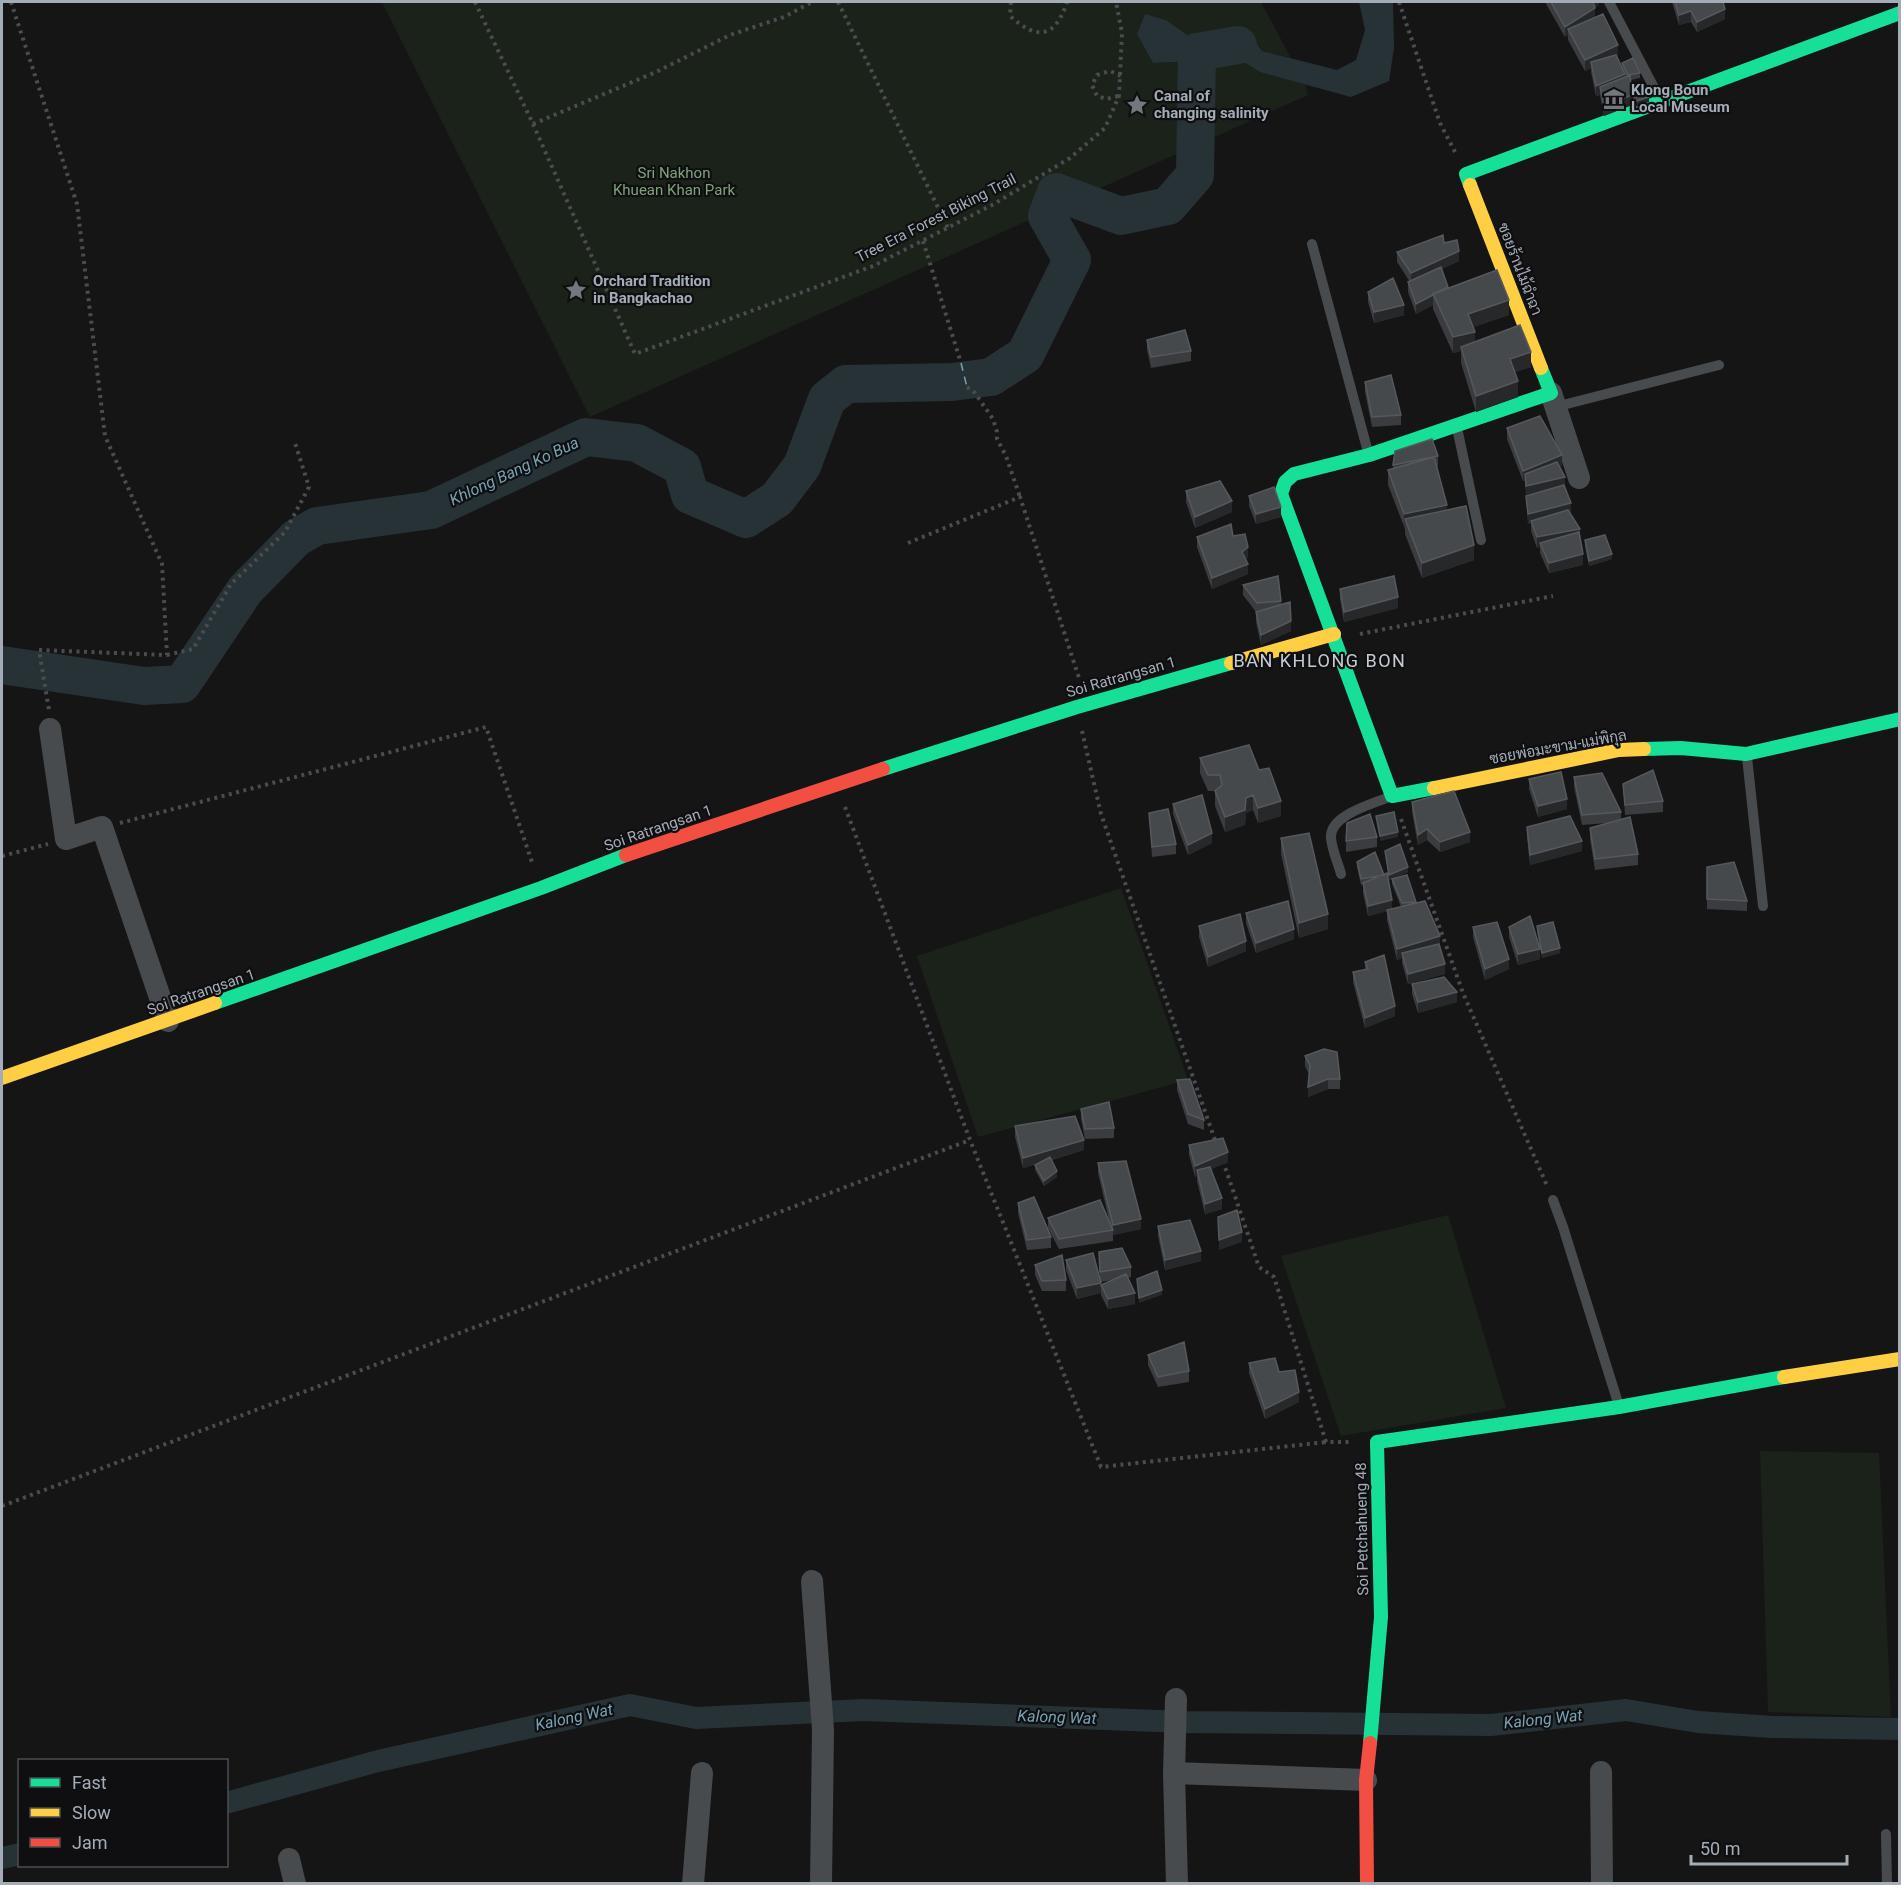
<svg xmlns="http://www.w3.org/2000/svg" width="1901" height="1885" font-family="Roboto,Sarabun,sans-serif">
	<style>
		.green { fill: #1b221a }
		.water { fill: #273237 }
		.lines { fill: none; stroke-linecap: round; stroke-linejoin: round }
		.canal { stroke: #273237; stroke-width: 22 }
		.river { stroke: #273237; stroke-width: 38 }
		.ferry { stroke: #78a3b5; stroke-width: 1.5; stroke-dasharray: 8 6; stroke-linecap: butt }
		.path { stroke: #4a4c4f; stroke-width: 4; stroke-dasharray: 3 4.5; stroke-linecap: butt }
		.lane { stroke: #484b4e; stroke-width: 10 }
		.street { stroke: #484b4e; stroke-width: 22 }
		.fast { stroke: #16e098; stroke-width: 14 }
		.slow { stroke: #ffcf43; stroke-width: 14 }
		.jam { stroke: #f24e42; stroke-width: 14 }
		.wall { fill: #3b3c3f; fill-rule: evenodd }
		.shaded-wall { fill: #272829 }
		.building { fill: #46494c; stroke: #55585d; stroke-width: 1.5 }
		.labels { text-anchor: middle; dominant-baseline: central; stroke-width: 4.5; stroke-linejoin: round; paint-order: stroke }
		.poi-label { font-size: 15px; font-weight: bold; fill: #a4adb7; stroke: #0f0f11; text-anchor: start }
		.park-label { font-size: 15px; fill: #7ea37a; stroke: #0f0f11 }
		.street-label { font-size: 15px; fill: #a4adb7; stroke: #0f0f11 }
		.water-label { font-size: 16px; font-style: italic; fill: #78a3b5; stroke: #0f0f11 }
		.quarter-label { font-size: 18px; letter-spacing: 1.5px; fill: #c5cbd3; stroke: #0f0f11 }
	</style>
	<rect width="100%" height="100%" fill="#151515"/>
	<path class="green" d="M382 2H1261L1291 58 1262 51 1248 33 1200 44 1166 20 1145 14 1137 34 1153 63 1239 59 1260 72 1305 84 1308 95 590 417Z
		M1121 888 1188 1080 978 1137 917 956Z
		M1448 1215 1506 1408 1341 1436 1281 1256Z
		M1760 1451 1879 1453 1891 1717 1768 1712Z"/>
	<path class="water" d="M1359 2H1393L1394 48 1389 81 1351 97 1260 72 1239 59 1153 63 1137 34 1145 14 1166 20 1200 44 1248 32 1262 51 1337 70 1356 60 1365 30Z"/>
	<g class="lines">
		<path class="canal" d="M226 1803 378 1761 630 1705 696 1718 864 1710 1186 1722 1491 1725 1626 1710 1698 1722 1772 1727 1900 1729
			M2 1858 20 1854"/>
		<path class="river" d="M2 665 144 686 182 684 245 590 296 538 317 526 431 510 586 437 637 443 682 467 690 495 746 519 777 499 802 466 827 399 846 384 952 382 991 377 1025 355 1072 260 1047 216 1056 192 1121 216 1168 206 1195 175 1197 52 1238 45"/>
		<path class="ferry" d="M961 363 967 387"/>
		<path class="path" d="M11 2 77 204 105 436 162 564 167 655 39 650 49 710
			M475 2 533 124 635 354 873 266 994 204 1070 158 1105 128 1119 96 1122 33 1116 2
			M838 2 948 228
			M1011 2 1010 16C1038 41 1055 38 1067 2
			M1399 2 1440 123 1455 152
			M1118 96 1107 99 1097 96 1092 85 1097 75 1110 71 1121 76
			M533 124 656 72 730 35 784 17 812 2
			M923 241 961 363
			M967 387 975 393 993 419 997 432V439L1006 456 1020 497
			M908 543 1020 497 1080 681
			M1360 634 1553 596
			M167 655 193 649 231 584 285 532 309 487 295 443
			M1082 731 1101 814 1216 1143
			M845 807 970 1140 1101 1467 1326 1442
			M1401 819 1463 993 1548 1188
			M120 823 486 727 533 865
			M2 856 48 844
			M1223 1161 1259 1267 1274 1277 1326 1442H1352
			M2 1506 970 1140"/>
		<path class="lane" d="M1609 2 1660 99
			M1312 244 1368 452
			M1555 407 1719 365
			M1457 428 1481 540
			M1747 757 1763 906
			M1341 874C1338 863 1332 850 1331 838 1329 815 1373 804 1389 797
			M1553 1200 1563 1227 1619 1406
			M1886 1834 1887 1884"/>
		<path class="street" d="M1551 393 1579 478
			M50 729 66 839 102 827 168 1021
			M812 1581 823 1730 821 1884
			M1176 1699 1174 1773 1177 1884
			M1601 1772 1602 1884
			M1174 1773 1366 1780
			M289 1859 295 1884
			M693 1884 702 1773"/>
		<path class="fast" d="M1470 185 1466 174 1900 13
			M1644 749 1681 748 1746 754 1900 719
			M883 769 1077 707 1231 663
			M1434 788 1392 796 1281 494 1285 482 1294 474 1369 455 1551 393 1541 368
			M215 1003 541 888 626 855
			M1370 1743 1381 1617 1377 1442 1619 1407 1784 1377"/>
		<path class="slow" d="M1470 185 1541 368
			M1231 663 1334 634
			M1434 788 1619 750 1644 749
			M2 1078 215 1003
			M1784 1377 1900 1359"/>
		<path class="jam" d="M626 855 883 769
			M1367 1884 1366 1780 1370 1743"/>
	</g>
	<path class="wall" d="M1545 2H1599V5L1595 7V18L1618 56H1617L1622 67V63L1640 73V78L1631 80 1632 105 1604 116 1600 95 1596 96 1591 72V68L1585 71 1568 40V35L1565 37Z
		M1672 2H1723L1725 19 1697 32 1691 22 1679 25Z
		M1444 243 1459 261 1442 269 1448 288 1509 315 1473 327 1475 342 1531 367 1515 372 1518 397 1476 412 1461 363V351L1453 353 1433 309V305L1416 314 1408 292V282H1410L1397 262V252Z
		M1368 292 1404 315 1374 323 1368 302Z
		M1147 340 1191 351V361L1151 368 1147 350Z
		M1365 382 1401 415V425L1372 427 1365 392Z
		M1507 428 1562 466 1559 467 1565 487 1571 514H1570L1580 534 1583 565 1549 573 1540 553V547L1537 548 1531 531V523L1528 524 1525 480 1523 481 1507 439Z
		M1438 456V466H1437L1447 510 1474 560 1422 578 1405 534V529L1388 485V470L1393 469V465Z
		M1186 491 1232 512 1195 528 1186 502Z
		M1249 496 1281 517 1256 524 1249 506Z
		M1233 536 1248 557 1246 559 1248 574 1212 589 1197 547V537Z
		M1585 540 1612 559 1589 566 1585 546Z
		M1243 585 1281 601V604L1291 631 1261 645 1256 622V612L1243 595Z
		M1340 589 1398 608 1344 622 1340 599Z
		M1200 758 1259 770 1281 816 1258 823 1253 810 1246 813 1245 825 1225 832 1215 806V791H1208L1200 773Z
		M1574 777 1621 812V819L1638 854V865L1595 870 1590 839V828L1607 823 1582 825 1574 787Z
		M1529 779 1567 809 1538 817 1529 789Z
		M1623 784 1663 801V812L1625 815Z
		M1412 802 1470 842 1440 852 1427 840 1418 845 1412 812Z
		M1173 804 1212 843 1188 855 1173 814Z
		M1149 813 1176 844V854L1152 857Z
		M1527 827 1582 851 1530 865 1527 837Z
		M1377 837V847L1346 852V841Z
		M1281 838 1328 929 1299 938 1281 854Z
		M1385 851 1408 872 1389 880Z
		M1375 852 1392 909 1401 907 1392 884V879L1416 902 1440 947 1445 974 1408 984 1402 963V958L1397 960 1387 920V911L1368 916 1363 893V884L1361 885 1357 867V862Z
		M1707 867 1747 901V911L1707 909Z
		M1246 913 1294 939 1256 953 1246 923Z
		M1199 926 1246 951 1208 967 1199 937Z
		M1537 926 1560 953 1542 958 1537 931Z
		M1473 927 1509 969 1485 980 1473 937Z
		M1509 927 1540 959 1518 965 1509 937Z
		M1365 962 1395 1016 1365 1028 1353 982V972L1365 969Z
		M1412 984 1457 1002 1418 1013 1412 994Z
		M1305 1056 1340 1079V1089H1328L1308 1097 1309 1074 1305 1066Z
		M1177 1080 1204 1120V1130L1188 1124 1177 1090Z
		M1081 1109 1114 1128V1138L1085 1139 1081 1119Z
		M1015 1126 1084 1150 1052 1160 1057 1177 1044 1186 1035 1170V1165L1037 1164 1023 1168 1015 1137Z
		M1189 1145 1228 1162 1211 1169 1222 1209 1205 1214 1197 1181V1176L1195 1177 1189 1155Z
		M1098 1163 1141 1229 1113 1235V1241L1059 1249 1048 1228V1218L1110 1224 1098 1173Z
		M1018 1203 1051 1237V1248L1027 1250 1018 1213Z
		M1158 1226 1201 1261 1165 1270 1158 1236Z
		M1099 1252 1131 1267V1277L1128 1278 1135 1304 1108 1309 1101 1295V1293L1077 1299 1066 1270V1260L1100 1279ZM1112 1280 1101 1285V1282Z
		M1035 1265 1066 1280V1291H1042L1035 1275Z
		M1148 1355 1189 1371V1382L1158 1387 1148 1365Z
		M1249 1363 1279 1372 1299 1402 1265 1419 1249 1373Z"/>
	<path class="shaded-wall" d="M1592 2H1599V5L1592 9Z
		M1595 8V18L1568 29V35L1565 37V27Z
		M1725 9V19L1697 32V22Z
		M1691 11V22L1679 25V15Z
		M1618 45V56L1592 68 1591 62V68L1585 71V60Z
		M1625 74V84L1600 87V95L1596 96V86Z
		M1632 95V105L1604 116V106Z
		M1649 97V102L1634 107V102Z
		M1459 251V261L1411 283V273Z
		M1433 295V305L1416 314V304Z
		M1509 300V315L1468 329V314Z
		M1404 305V315L1374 323V312Z
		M1475 332V347H1461V351L1453 353V337Z
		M1531 352V367L1510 374V359Z
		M1518 381V397L1476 412V396Z
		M1562 455V466L1526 480 1525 474V480L1523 481V471Z
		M1565 477V487L1526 496V486Z
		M1232 501V512L1195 528V517Z
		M1571 503V514L1532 523 1531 521V523L1528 524V514Z
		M1447 505V520L1405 519 1404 530V514Z
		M1281 507V517L1256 524V514Z
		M1580 529V539L1540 543V547L1537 548V537Z
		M1474 545V560L1422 578V563Z
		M1248 547V557L1242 562V552Z
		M1583 554V565L1549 573V563Z
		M1612 554V559L1589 566V561Z
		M1248 564V574L1212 589V578Z
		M1398 597V608L1344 622V612Z
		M1291 621V631L1261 645V635Z
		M1253 795V810L1246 813 1245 825 1225 832V817L1246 798Z
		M1567 799V809L1538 817V806Z
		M1281 801V816L1258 823V808Z
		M1427 829V840L1418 845V835Z
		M1398 832V837L1380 841V836Z
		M1470 832V842L1440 852V842Z
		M1212 833V843L1188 855V845Z
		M1582 841V851L1530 865V855Z
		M1408 867V872L1389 880V875Z
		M1392 900V910L1368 916V906Z
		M1328 914V929L1299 938V923Z
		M1294 929V939L1256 953V943Z
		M1440 936V947L1402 953V958L1397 960V949Z
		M1246 941V951L1208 967V957Z
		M1560 948V953L1542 958V953Z
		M1540 949V959L1518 965V954Z
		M1509 959V969L1485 980V969Z
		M1445 964V974L1408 984V974Z
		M1457 992V1002L1418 1013V1002Z
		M1395 1006V1016L1365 1028V1018Z
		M1328 1079V1089L1308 1097V1087Z
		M1084 1140V1150L1023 1168V1158Z
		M1228 1152V1162L1198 1175 1197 1170V1176L1195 1177V1166Z
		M1057 1171V1177L1044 1186V1181Z
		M1222 1198V1209L1205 1214V1204Z
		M1141 1219V1229L1113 1235V1225Z
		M1242 1232V1242L1219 1250V1240Z
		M1201 1251V1261L1165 1270V1260Z
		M1101 1283V1293L1077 1299V1288Z
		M1162 1290V1295L1139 1303V1298Z
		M1135 1293V1304L1108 1309V1299Z
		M1299 1392V1402L1265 1419V1409Z"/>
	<path class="building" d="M1551 2H1593L1595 8 1565 27Z
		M1675 2H1723L1725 9 1697 22 1691 11 1679 15Z
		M1603 14 1618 45 1585 60 1568 29Z
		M1616 55 1625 74 1596 86 1591 62Z
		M1633 58 1640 73 1628 75 1622 63Z
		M1630 75 1632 95 1604 106 1600 87Z
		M1647 90 1649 97 1634 102V95Z
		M1443 235 1444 243 1457 240 1459 251 1411 273 1397 252Z
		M1441 267 1448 287 1433 294V295L1416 304 1408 282Z
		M1497 270 1509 300 1468 314 1475 332 1453 337 1433 294Z
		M1393 278 1404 305 1374 312 1368 292Z
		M1520 325 1531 352 1510 359 1518 381 1476 396 1461 347Z
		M1185 330 1191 351 1151 357 1147 340Z
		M1391 375 1401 415 1372 417 1365 382Z
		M1540 416 1562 455 1523 471 1507 428Z
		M1432 439 1438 456 1393 465 1395 451Z
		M1434 457 1447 505 1404 514 1388 470Z
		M1557 462 1565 477 1526 486 1525 474Z
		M1220 481 1232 501 1195 517 1186 491Z
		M1564 485 1571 503 1528 514 1526 496Z
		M1274 487 1281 507 1256 514 1249 496Z
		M1466 506 1474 545 1422 563 1405 519Z
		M1568 510 1580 529 1537 537 1531 521Z
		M1231 524 1233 536 1245 534 1248 547 1242 552 1248 564 1212 578 1197 537Z
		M1579 532 1583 554 1549 563 1540 543Z
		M1605 535 1612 554 1589 561 1585 540Z
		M1278 576 1281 601 1257 603 1243 585Z
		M1394 576 1398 597 1344 612 1340 589Z
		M1290 602 1291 621 1261 635 1256 612Z
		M1249 745 1259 770 1269 768 1281 801 1258 808 1253 795 1246 798 1245 810 1225 817 1215 791 1222 785 1220 775H1208L1200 758Z
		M1653 770 1663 801 1625 805 1623 784Z
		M1561 772 1567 799 1538 806 1529 779Z
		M1602 773 1621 812 1582 815 1574 777Z
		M1454 791 1470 832 1440 842 1427 829 1418 835 1412 802Z
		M1202 795 1212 833 1188 845 1173 804Z
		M1168 809 1176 844 1152 847 1149 813Z
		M1394 812 1398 832 1380 836 1376 816Z
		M1370 814 1377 837 1346 841 1347 823Z
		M1570 816 1582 841 1530 855 1527 827Z
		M1630 817 1638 854 1595 859 1590 828Z
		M1309 833 1328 914 1299 923 1281 838Z
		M1400 844 1408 867 1389 875 1385 851Z
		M1375 852 1384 875 1361 879 1357 862Z
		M1734 862 1747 901 1707 899V867Z
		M1387 873 1392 900 1368 906 1363 883Z
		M1407 875 1416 902 1402 903 1392 879Z
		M1288 901 1294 929 1256 943 1246 913Z
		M1425 901 1440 936 1397 949 1387 910Z
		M1240 914 1246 941 1208 957 1199 926Z
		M1530 916 1540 949 1518 954 1509 927Z
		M1497 922 1509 959 1485 969 1473 927Z
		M1553 922 1560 948 1542 953 1537 926Z
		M1439 944 1445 964 1408 974 1402 953Z
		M1384 955 1395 1006 1365 1018 1353 972 1368 969 1365 962Z
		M1444 977 1457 992 1418 1002 1412 984Z
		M1324 1049 1337 1052 1340 1079H1328L1308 1087 1310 1065 1305 1056Z
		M1190 1079 1204 1120 1188 1114 1177 1080Z
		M1109 1102 1114 1128 1085 1129 1081 1109Z
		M1075 1116 1084 1140 1023 1158 1015 1126Z
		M1223 1138 1228 1152 1195 1166 1189 1145Z
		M1050 1157 1057 1171 1044 1181 1035 1165Z
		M1126 1161 1141 1219 1113 1225 1098 1163Z
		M1210 1167 1222 1198 1205 1204 1197 1170Z
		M1034 1197 1051 1237 1027 1240 1018 1203Z
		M1100 1200 1113 1230 1059 1239 1048 1218Z
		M1237 1210 1242 1232 1219 1240 1218 1217Z
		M1190 1220 1201 1251 1165 1260 1158 1226Z
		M1122 1248 1131 1267 1100 1272 1099 1252Z
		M1093 1253 1101 1283 1077 1288 1066 1260Z
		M1062 1255 1066 1280 1042 1281 1035 1265Z
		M1157 1271 1162 1290 1139 1298 1137 1279Z
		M1126 1274 1135 1293 1108 1299 1101 1285Z
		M1184 1342 1189 1371 1158 1377 1148 1355Z
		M1275 1358 1279 1372 1295 1370 1299 1392 1265 1409 1249 1363Z"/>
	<defs>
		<symbol id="museum-bare" viewBox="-9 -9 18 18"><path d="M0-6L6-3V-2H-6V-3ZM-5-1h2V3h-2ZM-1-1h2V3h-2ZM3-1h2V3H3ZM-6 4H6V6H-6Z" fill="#72787e" stroke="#0f0f11" stroke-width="2.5" paint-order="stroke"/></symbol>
		<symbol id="sight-bare" viewBox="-9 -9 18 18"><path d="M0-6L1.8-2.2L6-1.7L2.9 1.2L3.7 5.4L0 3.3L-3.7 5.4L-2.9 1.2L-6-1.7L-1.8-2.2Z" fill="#72787e" stroke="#0f0f11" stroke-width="2.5" paint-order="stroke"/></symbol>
	</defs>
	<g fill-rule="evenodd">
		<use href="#museum-bare" x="1599" y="84" width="30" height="30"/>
		<use href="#sight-bare" x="1122" y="90" width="30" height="30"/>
		<use href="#sight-bare" x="561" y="275" width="30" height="30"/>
	</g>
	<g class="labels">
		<g class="poi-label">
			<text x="1631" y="90">Klong Boun<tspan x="1631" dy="17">Local Museum</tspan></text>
			<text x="1154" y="96">Canal of<tspan x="1154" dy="17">changing salinity</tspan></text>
			<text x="593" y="281">Orchard Tradition<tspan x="593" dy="17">in Bangkachao</tspan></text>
		</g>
		<g class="park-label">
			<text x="674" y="173">Sri Nakhon<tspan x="674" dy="17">Khuean Khan Park</tspan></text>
		</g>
		<g class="street-label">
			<text transform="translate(936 218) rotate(-27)">Tree Era Forest Biking Trail</text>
			<text transform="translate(1520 269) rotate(69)">ซอยร้านไม้ฉำฉา</text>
			<text transform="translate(1121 677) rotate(-16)">Soi Ratrangsan 1</text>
			<text transform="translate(1558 747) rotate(-10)">ซอยพ่อมะขาม-แม่พิกุล</text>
			<text transform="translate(658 828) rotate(-19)">Soi Ratrangsan 1</text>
			<text transform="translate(201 992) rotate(-19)">Soi Ratrangsan 1</text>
			<text transform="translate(1362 1529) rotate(-91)">Soi Petchahueng 48</text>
		</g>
		<g class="water-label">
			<text transform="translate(514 471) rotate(-25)">Khlong Bang Ko Bua</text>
			<text transform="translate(574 1717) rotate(-12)">Kalong Wat</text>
			<text transform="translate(1057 1717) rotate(2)">Kalong Wat</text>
			<text transform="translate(1543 1719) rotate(-6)">Kalong Wat</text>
		</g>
		<g class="quarter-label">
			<text x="1320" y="660">BAN KHLONG BON</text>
		</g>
	</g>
	<rect width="1901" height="1885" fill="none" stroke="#a4adb7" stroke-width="6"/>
	<rect x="18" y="1759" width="210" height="108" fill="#0f0f11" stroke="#4b4e53" stroke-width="1.5"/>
	<rect x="30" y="1778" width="30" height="9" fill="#16e098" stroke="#4b4e53" stroke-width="1.5"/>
	<text x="72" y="1789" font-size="18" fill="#a4adb7">Fast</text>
	<rect x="30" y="1808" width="30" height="9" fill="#ffcf43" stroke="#4b4e53" stroke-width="1.5"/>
	<text x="72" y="1819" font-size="18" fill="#a4adb7">Slow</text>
	<rect x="30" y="1838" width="30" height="9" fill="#f24e42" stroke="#4b4e53" stroke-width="1.5"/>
	<text x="72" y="1849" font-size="18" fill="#a4adb7">Jam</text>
	<path d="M1691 1855v9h156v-9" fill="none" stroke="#a4adb7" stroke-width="3"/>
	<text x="1700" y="1855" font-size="18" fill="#a4adb7" stroke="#0f0f11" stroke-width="4.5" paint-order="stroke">50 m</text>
</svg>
